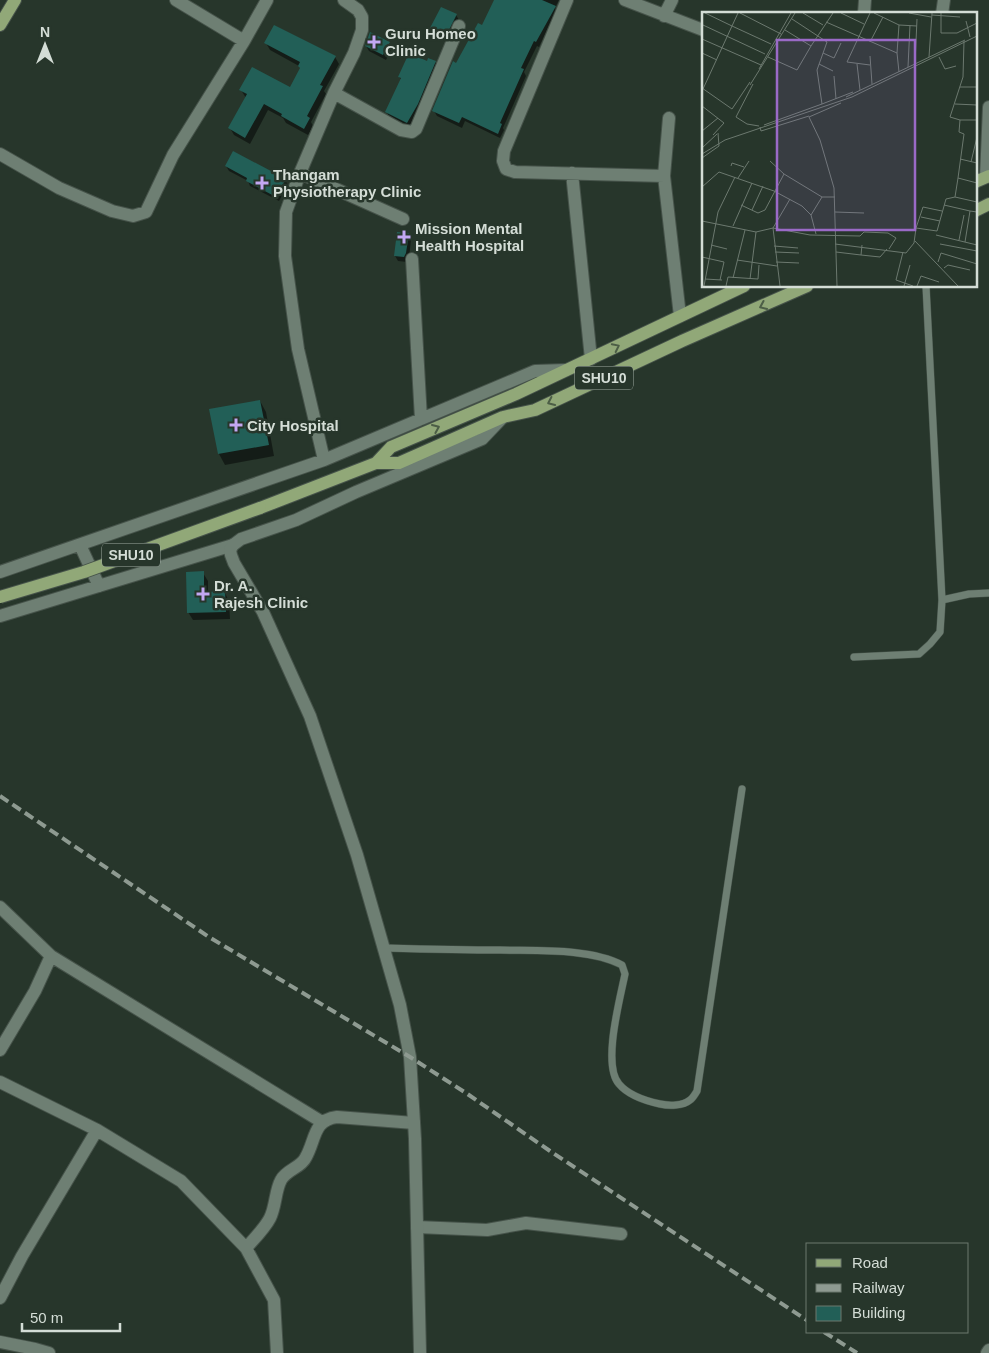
<svg xmlns="http://www.w3.org/2000/svg" width="989" height="1353" font-family="Helvetica,sans-serif">
	<style>
		.shadow { fill: #0007 }
		.building { fill: #225f57 }
		.lines { fill: none; stroke-linecap: round; stroke-linejoin: round }
		.lane-casing { stroke: #46534a; stroke-width: 8 }
		.street-casing { stroke: #46534a; stroke-width: 14 }
		.secondary-casing { stroke: #46534a; stroke-width: 14 }
		.primary-casing { stroke: #46534a; stroke-width: 14 }
		.lane { stroke: #6e7f73; stroke-width: 7 }
		.street { stroke: #6e7f73; stroke-width: 12 }
		.secondary { stroke: #6e7f73; stroke-width: 12 }
		.primary { stroke: #91a878; stroke-width: 12 }
		.rail { stroke: #8e9a91; stroke-width: 4; stroke-dasharray: 10 5; stroke-linecap: butt }
		.primary-bridge-casing { stroke: #46534a; stroke-width: 14; stroke-linecap: butt }
		.primary-bridge { stroke: #91a878; stroke-width: 12 }
		.oneway { stroke: #4c5e46 }
		.poi-dot { fill: #c3a7f2; stroke: #27362b; stroke-width: 2 }
		.labels { text-anchor: middle; dominant-baseline: central; stroke-width: 5; stroke-linejoin: round; paint-order: stroke }
		.shield { fill: #27362b; stroke: #a0aba3; stroke-width: 1 }
		.shield-label { font-size: 14px; font-weight: bold; fill: #d4ddd6 }
		.poi-label { font-size: 15px; font-weight: bold; fill: #d4ddd6; stroke: #27362b; text-anchor: start }
		.inset-road { fill: none; stroke: #6c796f; stroke-width: 1 }
		.view { fill: #9a6ac7; fill-opacity: 0.15; stroke: #9a6ac7; stroke-width: 2.5 }
		.inset-edge { fill: none; stroke: #d4ddd6; stroke-width: 2.5 }
	</style>
	<rect width="100%" height="100%" fill="#27362b"/>
	<path class="shadow" d="M495 0H559L555 8 558 13 551 26 549 25 539 47 537 46 524 72 526 76 503 128 504 130 500 138 465 121 462 128 437 116 434 111 457 65 482 27Z
		M456 15 459 20 449 40 435 34 432 28Z
		M266 43 335 57 339 64 324 91 326 94 311 122 313 126 308 135 286 123 283 118 268 110 250 144 234 135 230 128 246 98 241 90 290 89 301 69 299 66 270 50Z
		M389 43 392 48 386 60 369 51 366 46Z
		M435 62 438 67 410 127 389 117 387 112 402 80 399 77 427 63Z
		M226 166 285 180 288 185 279 201 250 186 248 181 229 171Z
		M408 234 411 239 409 259 407 262 398 261 395 256Z
		M260 401 266 412 274 456 225 465 219 454 211 410Z
		M203 573 208 581V593H225L229 601 230 619 193 620 188 612Z"/>
	<path class="building" d="M494 0H542L556 6 536 42 534 41 521 68 524 69 500 123 502 124 498 134 462 117 459 123 432 111 453 61 456 63 478 23 482 25Z
		M441 7 457 14 446 36 430 28Z
		M274 25 336 56 320 85 323 86 307 116 310 118 304 129 281 116 282 114 264 104 245 138 228 128 247 94 239 90 252 67 290 87 300 68 298 66 300 62 264 43Z
		M370 32 390 42 383 55 365 46Z
		M409 53 427 61 428 58 436 61 418 104 407 123 385 112 401 78 398 77Z
		M233 151 286 179 276 197 246 181 247 178 225 166Z
		M397 232 409 233 406 253 404 257 394 256Z
		M260 400 269 445 218 454 209 409Z
		M204 571V592L225 591 226 612 187 613 186 572Z"/>
	<g class="lines">
		<defs>
			<path id="lane" d="M926 286 942 600
				M854 657 919 654 930 644 940 632 942 600 969 594 989 593
				M385 948C423 949 462 950 500 950 537 951 590 948 622 965L625 974C620 999 602 1065 619 1084 629 1096 646 1101 660 1104 669 1106 683 1106 690 1100 693 1098 695 1094 697 1091L742 789"/>
			<path id="street" d="M344 0 358 10 362 17V30L354 53 334 93 300 173 286 212 285 256 298 349 324 460 535 371 566 370
				M567 0 504 151 503 161 506 169 515 172 664 176
				M625 0 703 30
				M864 14 865 0
				M942 14 944 0
				M664 16 672 0
				M244 41 267 0
				M334 93 401 130 412 132 416 129 459 26
				M669 118 664 176 680 316
				M0 154 59 188 112 211 133 216 146 212 173 155 244 41 176 0
				M300 173 403 219
				M572 173 591 359
				M986 177 989 107
				M412 259 421 419
				M80 545 99 586
				M0 572 324 460
				M0 616 233 545
				M0 907 51 956 322 1122
				M0 1050 35 991 51 956
				M0 1082 97 1130 181 1181 246 1248 274 1300 277 1353
				M417 1227 487 1230 526 1223 621 1234
				M246 1248C254 1239 265 1228 270 1218 276 1206 275 1191 281 1180 287 1169 301 1168 306 1157 316 1139 313 1120 337 1117L414 1123
				M0 1298 22 1256 97 1130
				M0 1342 35 1349 49 1353
				M987 1353 989 1350"/>
			<path id="secondary" d="M420 1353 415 1139 410 1057 400 1005 357 855 310 716 263 612 234 563 231 555 230 550 233 545 241 539 296 520 356 492 482 439 502 418"/>
			<path id="primary" d="M0 25 15 0
				M975 182 989 176
				M975 211 989 204
				M376 463 391 447 516 394 744 286
				M260 508 376 463H399L503 417 535 410 682 341 807 286"/>
		</defs>
		<use href="#lane" class="lane-casing"/>
		<use href="#street" class="street-casing"/>
		<use href="#secondary" class="secondary-casing"/>
		<use href="#primary" class="primary-casing"/>
		<use href="#lane" class="lane"/>
		<use href="#street" class="street"/>
		<use href="#secondary" class="secondary"/>
		<use href="#primary" class="primary"/>
		<path class="rail" d="M0 796 209 937 410 1057 466 1093 550 1151 808 1321
			M824 1332 857 1353"/>
		<defs>
			<path id="primary-bridge" d="M0 597 84 572 260 508"/>
		</defs>
		<use href="#primary-bridge" class="primary-bridge-casing"/>
		<use href="#primary-bridge" class="primary-bridge"/>
	</g>
	<defs><path id="oneway-chevron" d="M-2-3.5L2.5 0L-2 3.5" fill="none" stroke-width="1.6" stroke-linecap="round" stroke-linejoin="round" transform="scale(1.25)"/></defs>
	<g class="oneway">
		<use href="#oneway-chevron" transform="translate(763 306) rotate(156)"/>
		<use href="#oneway-chevron" transform="translate(616 347) rotate(-26)"/>
		<use href="#oneway-chevron" transform="translate(551 402) rotate(155)"/>
		<use href="#oneway-chevron" transform="translate(436 428) rotate(-23)"/>
	</g>
	<g class="poi-dot">
		<path d="M371.5 34.5h5v5h5v5h-5v5h-5v-5h-5v-5h5z"/>
		<path d="M259.5 175.5h5v5h5v5h-5v5h-5v-5h-5v-5h5z"/>
		<path d="M401.5 229.5h5v5h5v5h-5v5h-5v-5h-5v-5h5z"/>
		<path d="M233.5 417.5h5v5h5v5h-5v5h-5v-5h-5v-5h5z"/>
		<path d="M200.5 586.5h5v5h5v5h-5v5h-5v-5h-5v-5h5z"/>
	</g>
	<g class="labels">
		<g class="shield">
			<rect x="575" y="366.5" width="58" height="23" rx="4"/>
			<rect x="102" y="543.5" width="58" height="23" rx="4"/>
		</g>
		<g class="shield-label">
			<text x="604" y="378">SHU10</text>
			<text x="131" y="555">SHU10</text>
		</g>
		<g class="poi-label">
			<text x="385" y="33">Guru Homeo<tspan x="385" dy="17">Clinic</tspan></text>
			<text x="273" y="174">Thangam<tspan x="273" dy="17">Physiotherapy Clinic</tspan></text>
			<text x="415" y="228">Mission Mental<tspan x="415" dy="17">Health Hospital</tspan></text>
			<text x="247" y="425">City Hospital</text>
			<text x="214" y="585">Dr. A.<tspan x="214" dy="17">Rajesh Clinic</tspan></text>
		</g>
	</g>
	<g transform="translate(702 12)">
		<rect width="275" height="275" fill="#27362b"/>
		<path class="inset-road" d="M3 1 30 14 36 1M38 1 79 22M101 1 121 13M139 1 162 12M168 1 145 50 168 53M172 1 197 13 215 14M207 1 229 5M239 1V21H255L275 11M230 3 258 5M90 7 125 30 115 58 120 92 151 80M264 9 268 25M124 10 195 41 197 60M1 13 63 42M0 27 59 53M168 30 181 5M109 34 131 1M0 41 15 48M121 41 132 46 139 31M195 41 197 13M168 44 170 72M66 45 95 58 109 34 83 18M227 45 230 1M237 45 243 57 254 54M117 52 131 59M155 52 158 78M213 52 215 7M206 55 208 13M57 57 89 1M132 64 134 87M51 72 34 105 45 112 57 114M48 73 93 1M258 75H275M0 76 30 97 48 70M1 77 30 14 69 32M144 85 263 28M253 92 275 93M0 94 22 111 11 123M258 108H275M62 113 120 92M58 115 59 119 107 104M0 119 16 106M0 136 15 122M0 142 23 128 150 85 275 24M0 146 17 134 16 121M258 147 275 151M68 149 82 162 120 185M269 150 275 125M29 154 30 151 42 155M36 166 47 149M256 166 275 171M0 175 17 160 72 179 100 194 109 203 114 222M253 185 275 190M39 193 56 201 63 198 82 162M242 193 268 199M50 198 61 174M133 200 162 201M109 203 120 185H133M219 205 238 209M0 209 54 220M31 214 50 171M214 216 221 195 240 199M234 223 275 233M257 228 262 203M213 229 256 274M263 230 268 199 275 200M133 232 204 241 212 231 214 216 235 219 244 187 253 185 256 166 262 122 257 120 258 108 248 105 261 65 262 29M238 232 275 239M9 233 25 237M72 234 96 236M73 240 97 241M134 240 159 243 160 233M201 240 194 268 211 274M159 243 178 245 185 237M0 245 22 250 18 268M35 248 75 254M74 250 97 251M236 250 239 241 275 252M242 256 246 253 268 258M31 266 43 218M3 267 20 268M48 267 54 220 71 216 88 187M2 274 16 200 33 165M24 274 26 265 56 267 57 253M78 274 71 216 108 223 158 224 162 220 186 221 194 226 187 237M135 274 132 176 118 128 107 105 139 91M202 274 208 253M215 274 219 264 237 270"/>
		<path class="view" d="M75 28H213V218H75Z"/>
		<rect width="275" height="275" class="inset-edge"/>
	</g>
	<rect x="806" y="1243" width="162" height="90" fill="#27362b" stroke="#6c796f"/>
	<rect x="816" y="1259" width="25" height="8" fill="#91a878" stroke="#6c796f"/>
	<text x="852" y="1268" font-size="15" fill="#d4ddd6">Road</text>
	<rect x="816" y="1284" width="25" height="8" fill="#8e9a91" stroke="#6c796f"/>
	<text x="852" y="1293" font-size="15" fill="#d4ddd6">Railway</text>
	<rect x="816" y="1306" width="25" height="15" fill="#225f57" stroke="#6c796f"/>
	<text x="852" y="1318" font-size="15" fill="#d4ddd6">Building</text>
	<g transform="translate(45 45)" stroke="#27362b" stroke-width="4" paint-order="stroke">
	<path d="M0-4L9 19L0 12L-9 19Z" fill="#d4ddd6"/>
	<text y="-8" font-size="14" font-weight="bold" text-anchor="middle" fill="#d4ddd6">N</text>
	</g>
	<path d="M22 1323v8h98v-8" fill="none" stroke="#d4ddd6" stroke-width="2.5"/>
	<text x="30" y="1323" font-size="15" fill="#d4ddd6" stroke="#27362b" stroke-width="4" paint-order="stroke">50 m</text>
</svg>
